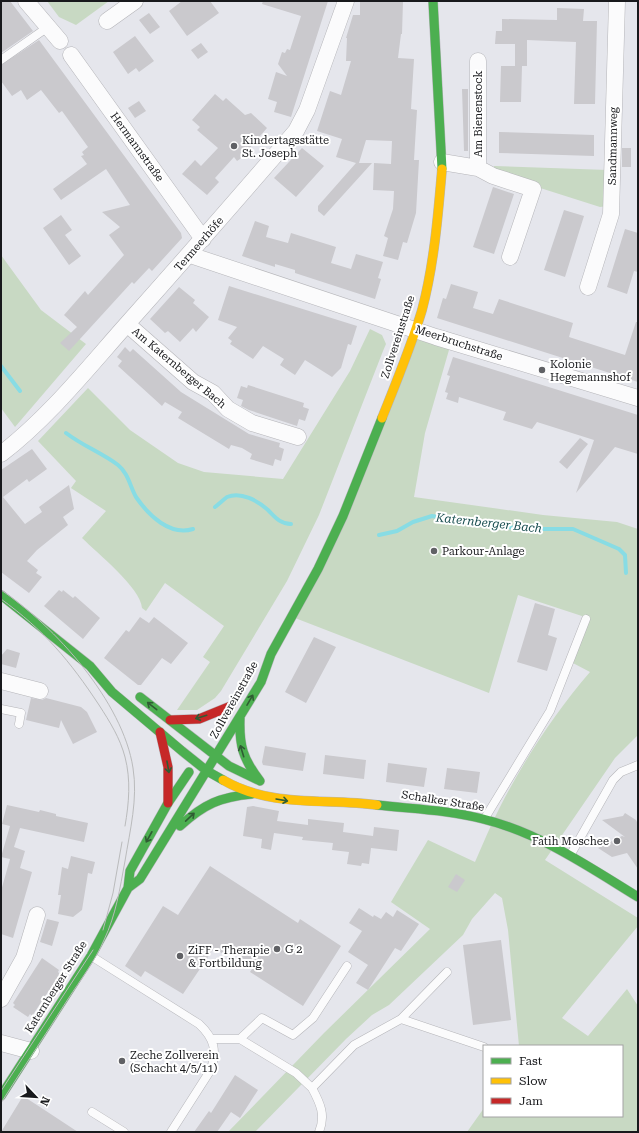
<svg xmlns="http://www.w3.org/2000/svg" width="639" height="1133" font-family="'Roboto Serif',serif">
	<style>
		.green { fill: #c8d9c3 }
		.lines { fill: none; stroke-linecap: round; stroke-linejoin: round }
		.stream { stroke: #88dce4; stroke-width: 4 }
		.building { fill: #cac9cd }
		.lane-casing { stroke: #b5b5b9; stroke-width: 9 }
		.street-casing { stroke: #b5b5b9; stroke-width: 17 }
		.fast-casing { stroke: #b5b5b9; stroke-width: 10 }
		.slow-casing { stroke: #b5b5b9; stroke-width: 10 }
		.jam-casing { stroke: #b5b5b9; stroke-width: 10 }
		.lane { stroke: #fbfbfc; stroke-width: 8 }
		.street { stroke: #fbfbfc; stroke-width: 16 }
		.fast { stroke: #4caf50; stroke-width: 9 }
		.slow { stroke: #ffc107; stroke-width: 9 }
		.jam { stroke: #c62828; stroke-width: 9 }
		.tram { stroke: #babbbc; stroke-width: 1 }
		.oneway { stroke: #2f5c33 }
		.poi-dot { fill: #606165; stroke: #fff; stroke-width: 1.5 }
		.labels { text-anchor: middle; dominant-baseline: central; stroke-width: 4; stroke-linejoin: round; paint-order: stroke }
		.street-label { font-size: 11px; fill: #18191c; stroke: #fff }
		.poi-label { font-size: 11px; fill: #18191c; stroke: #fff; text-anchor: start }
		.water-label { font-size: 12px; font-style: italic; fill: #194e51; stroke: #fff }
	</style>
	<rect width="100%" height="100%" fill="#e5e6ec"/>
	<path class="green" d="M47 1H109L76 25 59 17Z
		M494 166 608 170 607 206 600 207 506 177 494 172Z
		M1 255 41 310 86 344 15 427 1 408Z
		M370 329 382 335 386 344 383 351 319 515 287 581 221 691 215 698 197 710H177L210 662 203 657 224 626 165 583 146 611 142 608C141 588 96 552 82 538L106 511 71 488 76 481 38 441 88 388 130 430 178 463 204 472 283 479 350 371Z
		M416 331 451 343 425 433 414 497 543 515 617 522 638 529V735L615 758 545 860 638 918V926L562 1018 588 1036 627 989 638 1006V1132H467L484 1108V1116H622V1046H519L508 930 502 898 495 893 472 919 463 935 389 1005 372 1015 346 1039 255 1132H228L324 1033 430 929 391 902 428 840 475 862C483 844 490 826 499 809 522 763 556 711 590 672L571 662 588 618 518 595 489 693 295 618Z"/>
	<g class="lines">
		<path class="stream" d="M1 366 20 391
			M66 433C83 446 102 453 118 465 128 473 130 486 136 497 149 516 170 536 193 529
			M215 507C219 504 223 500 227 497 241 491 258 501 268 510 275 517 280 524 291 524
			M379 535 397 531 413 522 432 516 522 529H573L619 549 625 555 626 573"/>
	</g>
	<path class="building" d="M1 1H10L33 31 1 53Z
		M182 1H210L219 13 187 36 169 11Z
		M263 1H328L291 117 274 112 277 102 268 99 276 72 287 76 278 64 282 52 285 53 287 49 290 50 301 16 262 4Z
		M360 1H403L402 34H401L398 58 414 59 411 109 417 110 414 160H419L416 213 407 243 403 242 398 260 383 256 388 238 384 236 393 209 394 191 373 190 374 163 391 164 392 141 366 140 359 163H372L324 216 318 211V206L356 163 336 157 342 139 317 131 330 91 341 95 351 61H346L347 38H346L353 15H360Z
		M557 8 584 9 583 21H597L595 104H574L576 42 550 41 527 40V66H522L521 102H500L501 66H515V44H495L496 31H502V19L557 20Z
		M149 13 160 27 150 34 139 20Z
		M135 36 154 61 139 72 136 68 128 74 113 52Z
		M39 40 181 233 182 238 152 271 149 268 134 284 132 282 69 351 60 343 77 327 64 315 85 291 88 295 124 255 109 235 120 227 102 212 130 205 106 169 61 200 53 189 87 164 81 156 84 155 82 152 88 147 62 111 59 113 41 90 27 100 21 90 12 96 1 81V65Z
		M201 43 208 52 198 59 191 50Z
		M462 89H468V151H464Z
		M215 94 223 101 226 98 245 115 251 113 267 128 240 159 237 161 234 157 215 178 219 182 207 195 182 174 195 160 201 166 218 148 197 130 200 127 192 120Z
		M139 101 146 111 135 118 128 108Z
		M499 132 594 135V156L499 153Z
		M302 148 324 166 296 197 274 178Z
		M622 148H631V167H622Z
		M493 187 514 194 494 254 473 247Z
		M564 210 584 216 565 277 544 270Z
		M61 215 72 230 65 235 81 256 69 265 43 228Z
		M255 221 269 226 266 237 288 243 291 233 336 247 331 263 351 269 356 254 383 262 378 278 381 279 375 299 295 273V270L275 264V267L242 256Z
		M625 229 638 233V272L634 271 627 294 607 287Z
		M451 284 478 292 473 308 493 314 499 299 573 323 569 337 625 355 636 322H638V382L437 318 443 298 446 299Z
		M229 286 357 326 351 345 348 344 341 368 332 377 305 360 295 375 280 365 284 359 263 346 253 359 230 344 232 341 228 338 237 327 218 320Z
		M179 287 195 300 193 303 209 317 196 332 193 328 180 342 168 331 165 333 150 319Z
		M125 347 130 352 133 349 181 392 249 434 280 443 279 447 284 449 281 461 275 459 273 466 250 459 252 454 242 448 231 445 229 449 178 418 182 412 165 402 162 406 118 366 122 361 117 357Z
		M453 357 638 415V454L615 447 576 493 594 440 537 422 532 429 503 420 506 412 459 397 458 403 446 399 448 393 445 392 450 376 447 375Z
		M248 385 304 403 303 407 309 409 305 421 299 419 297 426 249 410 241 406 243 400 237 398 241 386 247 388Z
		M580 438 588 444 567 469 559 462Z
		M32 449 47 469 29 482 27 479 3 497 25 524 42 512 39 507 69 485 74 509 63 517 68 525 37 550 27 561 38 570 36 573 42 577 29 593 1 572V470Z
		M59 590 62 592 63 590 73 598 75 596 100 618 83 639 44 606Z
		M535 603 555 609 548 635 557 638 547 671 517 662Z
		M140 617 149 623 154 617 188 643 171 664 162 658 141 685H138L104 658 126 630 129 632Z
		M314 637 336 647 306 703 285 692Z
		M7 649 20 653 16 668 1 664V656Z
		M31 698 42 700 46 698 81 707 87 712 97 732 73 744 61 720 59 728 26 720Z
		M265 746 306 753 303 771 263 765 262 762Z
		M325 755 366 760 364 779 323 774Z
		M388 763 427 768 424 787 386 782Z
		M447 768 480 772 477 793 444 789Z
		M7 805 39 812 40 810 56 814V816L88 823 84 842 20 828 14 847 25 851 20 868 32 872 13 938 1 934V891L10 859 1 857 10 826 2 824Z
		M253 806 279 811 277 821 308 825V819L344 823 343 832 373 836 374 827 399 830 397 851 371 848 369 864 362 863 361 866 347 864 349 852 332 850 333 843 302 840 303 837 274 833 271 850 261 848 262 839 243 836 247 807Z
		M625 813 636 820 638 824V869L627 853 612 857 598 848 622 836 625 837 602 820 623 816Z
		M71 856 95 862 92 874 88 873 82 910 73 917 58 914 61 895H58L62 867 68 869Z
		M210 866 298 923 300 919 341 946 303 1006 250 972 254 966 228 949 225 955 214 948 183 994 145 971 141 977 125 966 163 906 178 915Z
		M456 874 465 880 457 892 448 887Z
		M359 908 373 917 374 915 381 919 386 912 393 917 397 910 419 924 401 951 395 948 368 990 356 983 368 965 348 952 362 931 349 923Z
		M47 919 59 922 52 946 40 942Z
		M501 940 511 1020 473 1025 463 945Z
		M42 958 59 970 58 972 60 974 32 1016 30 1014 28 1017 13 1007 15 1005 13 1003Z
		M235 1075 258 1090 240 1118 231 1112 217 1132H194L209 1111 211 1113Z
		M23 1096 40 1107 78 1132H1Z"/>
	<g class="lines">
		<defs>
			<path id="lane" d="M1 60 48 27
				M1 709 21 713 19 724
				M485 818 550 711 586 619
				M571 854 613 780 621 772 638 765
				M91 956 199 1024C214 1038 218 1051 210 1071L171 1132
				M401 1019 484 1047
				M212 1039H240L296 1073 312 1088 354 1045 401 1019 447 972
				M240 1039 262 1018 293 1035 313 1018 347 966
				M312 1088C320 1103 326 1115 319 1132
				M92 1112 124 1132"/>
			<path id="street" d="M26 1 60 41
				M107 21 135 1
				M71 55 203 239
				M442 162 478 168 493 176 533 189 510 257
				M478 168V61
				M190 255 436 337 638 398
				M588 287 611 214 617 1
				M127 324 193 382 213 393 228 409 252 423 298 437
				M1 454C49 417 87 369 127 324 184 260 240 196 296 131L307 110 346 1
				M1 681 40 691
				M1 999 24 958 37 915
				M1 1043 31 1051"/>
			<path id="fast" d="M433 1 442 169
				M1 595 90 666 112 692 182 751 207 771 223 780
				M140 697 229 766 258 780
				M240 718C239 746 243 759 260 781
				M377 805C412 809 449 810 483 819 540 833 589 867 638 897
				M180 826C204 804 220 797 252 794
				M128 888 140 879 261 682 271 654 318 569 343 516 382 418
				M1 1096 91 956 128 888 130 871 168 803 189 772"/>
			<path id="slow" d="M382 418C396 383 411 347 422 310 434 265 438 216 442 169
				M223 780C271 808 325 798 377 805"/>
			<path id="jam" d="M170 720 199 719 231 706
				M160 732 168 767V803"/>
		</defs>
		<use href="#lane" class="lane-casing"/>
		<use href="#street" class="street-casing"/>
		<use href="#fast" class="fast-casing"/>
		<use href="#slow" class="slow-casing"/>
		<use href="#jam" class="jam-casing"/>
		<use href="#lane" class="lane"/>
		<use href="#street" class="street"/>
		<use href="#fast" class="fast"/>
		<use href="#slow" class="slow"/>
		<use href="#jam" class="jam"/>
		<path class="tram" d="M1 590C55 626 123 702 133 768 138 799 130 830 125 861 120 888 116 915 104 940 95 961 81 979 68 999 46 1034 23 1068 1 1103
			M1 599C44 630 70 661 99 705 110 722 120 738 125 757 131 780 129 803 125 826
			M103 930 113 893 122 842
			M1 1091 93 950"/>
	</g>
	<defs><path id="oneway-shaft" d="M-6 0H5M1.5-3L5.5 0L1.5 3" fill="none" stroke-width="1.6" stroke-linecap="round" stroke-linejoin="round"/></defs>
	<g class="oneway">
		<use href="#oneway-shaft" transform="translate(250 700) rotate(-60)"/>
		<use href="#oneway-shaft" transform="translate(152 706) rotate(-142)"/>
		<use href="#oneway-shaft" transform="translate(201 717) rotate(163)"/>
		<use href="#oneway-shaft" transform="translate(242 751) rotate(-107)"/>
		<use href="#oneway-shaft" transform="translate(168 767) rotate(80)"/>
		<use href="#oneway-shaft" transform="translate(282 800) rotate(10)"/>
		<use href="#oneway-shaft" transform="translate(190 817) rotate(-43)"/>
		<use href="#oneway-shaft" transform="translate(149 837) rotate(119)"/>
	</g>
	<g class="poi-dot">
		<circle cx="234" cy="146" r="4"/>
		<circle cx="542" cy="370" r="4"/>
		<circle cx="434" cy="551" r="4"/>
		<circle cx="617" cy="841" r="4"/>
		<circle cx="277" cy="949" r="4"/>
		<circle cx="180" cy="956" r="4"/>
		<circle cx="122" cy="1061" r="4"/>
	</g>
	<g class="labels">
		<g class="street-label">
			<text transform="translate(478 114) rotate(-90)">Am Bienenstock</text>
			<text transform="translate(613 146) rotate(-89)">Sandmannweg</text>
			<text transform="translate(137 147) rotate(54)">Hermannstraße</text>
			<text transform="translate(199 244) rotate(-49)">Termeerhöfe</text>
			<text transform="translate(398 337) rotate(-72)">Zollvereinstraße</text>
			<text transform="translate(459 343) rotate(18)">Meerbruchstraße</text>
			<text transform="translate(179 368) rotate(40)">Am Katernberger Bach</text>
			<text transform="translate(234 700) rotate(-61)">Zollvereinstraße</text>
			<text transform="translate(443 801) rotate(9)">Schalker Straße</text>
			<text transform="translate(56 987) rotate(-58)">Katernberger Straße</text>
		</g>
		<g class="poi-label">
			<text x="242" y="140">Kindertagsstätte<tspan x="242" dy="13">St. Joseph</tspan></text>
			<text x="550" y="364">Kolonie<tspan x="550" dy="13">Hegemannshof</tspan></text>
			<text x="442" y="551">Parkour-Anlage</text>
			<text x="609" y="841" text-anchor="end">Fatih Moschee</text>
			<text x="285" y="949">G 2</text>
			<text x="188" y="950">ZiFF - Therapie<tspan x="188" dy="13">&amp; Fortbildung</tspan></text>
			<text x="130" y="1055">Zeche Zollverein<tspan x="130" dy="13">(Schacht 4/5/11)</tspan></text>
		</g>
		<g class="water-label">
			<text transform="translate(489 523) rotate(6)">Katernberger Bach</text>
		</g>
	</g>
	<rect width="639" height="1133" fill="none" stroke="#18191c" stroke-width="4"/>
	<rect x="483" y="1045" width="140" height="72" fill="#ffffff" stroke="#a3a3a4"/>
	<rect x="491" y="1058" width="20" height="6" fill="#4caf50" stroke="#a3a3a4"/>
	<text x="519" y="1065" font-size="12" fill="#18191c">Fast</text>
	<rect x="491" y="1078" width="20" height="6" fill="#ffc107" stroke="#a3a3a4"/>
	<text x="519" y="1085" font-size="12" fill="#18191c">Slow</text>
	<rect x="491" y="1098" width="20" height="6" fill="#c62828" stroke="#a3a3a4"/>
	<text x="519" y="1105" font-size="12" fill="#18191c">Jam</text>
	<g transform="translate(36 1097) rotate(115)" stroke="#ffffff" stroke-width="3" paint-order="stroke">
	<path d="M0-3L7 15L0 10L-7 15Z" fill="#18191c"/>
	<text y="-6" font-size="11" font-weight="bold" text-anchor="middle" fill="#18191c">N</text>
	</g>
</svg>
